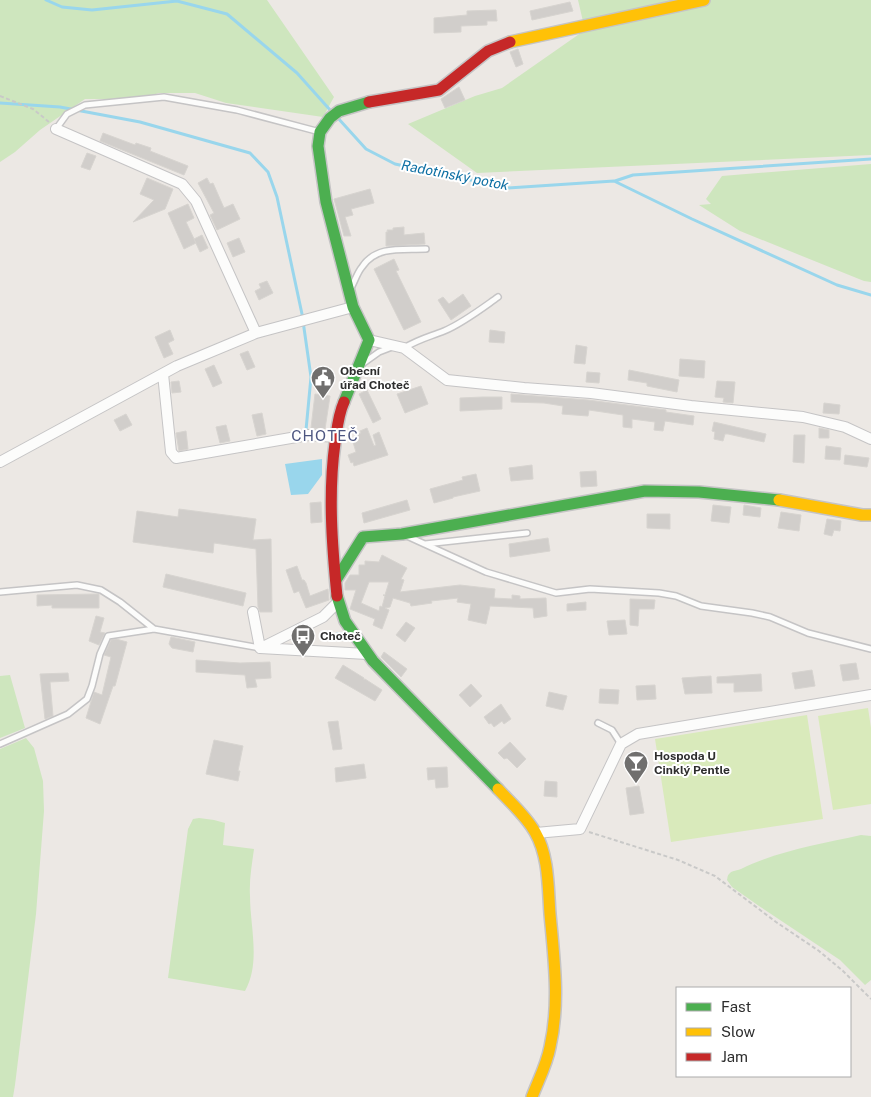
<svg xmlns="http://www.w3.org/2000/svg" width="871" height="1097" font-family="'Public Sans',sans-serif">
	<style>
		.green { fill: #cee6be }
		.pitch { fill: #d9eabb }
		.water { fill: #99d6ec }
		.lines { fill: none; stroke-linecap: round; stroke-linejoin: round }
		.stream { stroke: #99d6ec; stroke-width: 3 }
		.building { fill: #d1cecb; stroke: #d7d4d0; fill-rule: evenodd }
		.lane-casing { stroke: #c5c4c5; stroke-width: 8 }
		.street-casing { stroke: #c5c4c5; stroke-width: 12 }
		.fast-casing { stroke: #c5c4c5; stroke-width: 14 }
		.slow-casing { stroke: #c5c4c5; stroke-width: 14 }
		.jam-casing { stroke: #c5c4c5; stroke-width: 14 }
		.path { stroke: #c9c9c8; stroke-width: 2; stroke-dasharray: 4 2.5; stroke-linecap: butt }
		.lane { stroke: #fcfcfb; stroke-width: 5 }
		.street { stroke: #fcfcfb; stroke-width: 10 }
		.fast { stroke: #4caf50; stroke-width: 11 }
		.slow { stroke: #ffc107; stroke-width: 11 }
		.jam { stroke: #c62828; stroke-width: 11 }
		.labels { text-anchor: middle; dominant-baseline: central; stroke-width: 4; stroke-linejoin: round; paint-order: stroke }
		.poi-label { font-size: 12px; font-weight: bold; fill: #2e2e2e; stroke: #fff; text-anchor: start }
		.water-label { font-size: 14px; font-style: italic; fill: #0d6fa3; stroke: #fff }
		.quarter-label { font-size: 15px; letter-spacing: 1px; fill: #4d5680; stroke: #fff }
	</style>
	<rect width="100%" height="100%" fill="#ece8e4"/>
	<path class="green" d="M0 0H267L334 97 323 117 226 103 195 93H159L140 99H85L40 130 15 152 0 162Z
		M578 0H871V155L477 173 408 124 475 96 502 88 585 30Z
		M871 164V282L864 281 740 231 699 205 711 204 706 199 722 176Z
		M10 675 25 728 0 738V676Z
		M26 738 34 748 43 781 44 811 36 914 15 1085 13 1097H0V749Z
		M199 818 214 820 225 823 223 845 254 849C252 864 249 880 250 896 250 926 261 963 245 991L168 978 188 829 193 819Z
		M861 835 871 836V980L865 985 840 960 759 906 732 887 727 880C728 876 727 876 730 873 733 870 737 871 741 869 777 851 821 844 861 835Z"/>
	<path class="pitch" d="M868 708 871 728V804L833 810 818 716Z
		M807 715 823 819 671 842 655 739Z"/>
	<path class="water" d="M322 459V475L308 494 291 495 285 464Z
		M337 632 345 633 349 641 331 640Z"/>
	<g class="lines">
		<path class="stream" d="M46 0 62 7 92 10 177 1 227 14 297 73 331 111
			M0 103 60 107 140 122 250 153 268 172 277 197 302 314 311 377 306 430
			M337 117 366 149 395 164 508 188 614 181 692 219 837 285 871 295
			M615 181 633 175 871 159"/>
	</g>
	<path class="building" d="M570 2 573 11 532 20 530 11Z
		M496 10 497 21H487V25L461 26V32L434 33V18L467 15V11Z
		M518 49 523 64 516 67 510 52Z
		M459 87 465 100 445 108 441 99Z
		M103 133 135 145 136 143 151 148 150 151 188 166 184 175 100 141Z
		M87 153 96 156 90 170 81 167Z
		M147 178 173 189 165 209 133 222 154 200 140 194Z
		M207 178 210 184 213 183 224 208 233 204 240 219 217 230 210 215 214 213 198 183Z
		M370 189 374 203 351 209 353 215 345 217 351 236H344L334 199Z
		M188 204 194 218 186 222 196 243 184 249 168 213Z
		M404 227V235L424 233 425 244 386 246V232H388L387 230H393V228Z
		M202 235 208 248 200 252 194 239Z
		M239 238 245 252 233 257 227 243Z
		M394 259 399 270 396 271 421 322 404 330 374 269Z
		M267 281 273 293 259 300 255 291 261 288 259 284Z
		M463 294 471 306 451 320 438 300 443 297 449 304Z
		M170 330 174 340 168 343 173 354 164 358 155 337Z
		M490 330 505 332 504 343 489 342Z
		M576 345 587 347 585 364 574 363Z
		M248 351 255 367 247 370 240 354Z
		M680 359 705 361 704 378 679 376Z
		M214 365 222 383 213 387 205 369Z
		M629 370 679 380 677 392 647 386V383L628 380Z
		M587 372 600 373 599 383 586 382Z
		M179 381 181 392 172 393 171 382Z
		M717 381 735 382 733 403 723 402 724 398 715 397Z
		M421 386 428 404 405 413 397 394Z
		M367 390 381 419 373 423 359 394Z
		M315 394 330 396 325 429 311 428Z
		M511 394 588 400 666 410V412L694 416 693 425 665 421 663 431 654 430 655 422 632 419V428L623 427V415L589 410 588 416 562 414 563 406 544 403 511 402Z
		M483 397H502V409L460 411V398Z
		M824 403 840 405 839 414 823 413Z
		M262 413 266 434 257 436 252 415Z
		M126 414 132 425 120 431 114 420Z
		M714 422 766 434 764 442 728 434H725L723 441 714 439 715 432 712 431Z
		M226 425 230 441 220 443 216 427Z
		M367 428 374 446 376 445 373 435 379 432 388 455 354 466 353 462 351 463 348 455 356 452 352 439 357 437 356 435 361 433 360 431Z
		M819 428 829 430V438H819Z
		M186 431 188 449 179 451 176 433Z
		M794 435H805L804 463 793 462Z
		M826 446 841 448 840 460 825 459Z
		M845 455 869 458 867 467 844 464Z
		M532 465 533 479 511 481 509 468Z
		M596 471 597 486 581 487 580 472Z
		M476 474 480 491 453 497V498L434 503 430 489 463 480 462 477Z
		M407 500 410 510 364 523 362 513Z
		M321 502 322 522 311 523 310 503Z
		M713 505 731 507 729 523 711 521Z
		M744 505 761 508 760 517 743 515Z
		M179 509 256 519 253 540 271 539 272 612H260L258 607 256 549 214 543 213 553 133 542 137 511 178 517Z
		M781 512 801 515 799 531 778 528Z
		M647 514H670V529L647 528Z
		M827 519 841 521 840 531 834 530 832 536 824 534Z
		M548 538 550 551 510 557 509 544Z
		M382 555 407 568 401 579 404 580 400 592 460 585 495 589 494 598 512 599V595L520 596V599L546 598 547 616 534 618 533 608 490 606 486 624 468 620 471 604 457 602 458 598 431 601 432 603 411 606 410 603 393 598 390 607 385 608 389 610 382 629 373 625 375 619 350 609 356 590H345V583L350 575H359V565H365V561L379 562ZM369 582H389L385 595H383L385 596 382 607 380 606 379 611 361 603Z
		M297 566 302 580H304L306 583 310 596 328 589 329 600 306 608 299 591 294 593 286 570Z
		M166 574 246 593 243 606 163 587Z
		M97 594H99V608H52V605L37 606V595Z
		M630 599 655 600 654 609H639L638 626 630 625Z
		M586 602V610L567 611V604Z
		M96 616 104 618 100 632 105 633 99 645 89 641Z
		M625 620 627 634 609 635 607 621Z
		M406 622 415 628 405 642 396 635Z
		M171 637 195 642 193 652 172 648 169 644Z
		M116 639 127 642 115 686H113L100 724 86 718 94 692 102 695 111 657 104 655 111 640Z
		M384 652 407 669 401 677 381 657Z
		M196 660 240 663 270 662 271 678 255 679 257 687 247 688 245 675 196 672Z
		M856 663 859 679 843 681 840 665Z
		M343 665 364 678V680L365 679 382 690 375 701 335 678Z
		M812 670 815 686 795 689 792 673Z
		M68 673 69 681 50 682 53 716 45 719 40 674Z
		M761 674 762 691 734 692V683H717V677Z
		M711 676 712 693 685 694 682 678Z
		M471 684 482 696 470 707 459 695Z
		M655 685 656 699 637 700 636 686Z
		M600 689 619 690 618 704 599 703Z
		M549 692 567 696 563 710 546 706Z
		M501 704 511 719 504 724 502 721 494 727 491 723 489 724 484 717Z
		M338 721 342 749 333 750 328 722Z
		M214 740 243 746 238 771H240L238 781 206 774Z
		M510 742 526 759 517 768 507 758 504 759 498 753Z
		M364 764 366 778 336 782 335 768Z
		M447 767 448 787 436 788 435 779 428 780 427 768Z
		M545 781 557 782V797L544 796Z
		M639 786 644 813 630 815 626 788Z"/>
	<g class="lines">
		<defs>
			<path id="lane" d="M56 129 67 114 85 105 164 97 237 110 320 132
				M351 288C355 281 357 273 362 267 376 245 403 250 426 249
				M404 348C419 339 429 337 444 331 463 323 481 309 498 297
				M365 362 379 352 392 347
				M407 536 486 572 556 593 590 589 659 593 676 596 701 606 752 613 770 617 808 633 871 649
				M425 544 527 533
				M0 592 77 585 101 590 120 602 154 629 260 648
				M598 723 612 730 621 744
				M0 744 68 714 87 699 92 686 100 654 108 636 154 629"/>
			<path id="street" d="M56 129 182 184 196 201 256 333
				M369 340 404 348 447 380 524 388 591 393 691 406 803 417 845 427 871 439
				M163 374 171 452 176 458 308 435 336 437
				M0 462 177 366 256 333 353 307
				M253 612 260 648
				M260 648 367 654
				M261 648 323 617 338 602
				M536 833 580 829 621 744 638 734 871 695"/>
			<path id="fast" d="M344 402 369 340 353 307 326 202 318 146 320 132 330 118 339 111 369 102
				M336 580 363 537 402 534 645 491 699 492 779 500
				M337 596 345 621 373 661 498 789"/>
			<path id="slow" d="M510 42 704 0
				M779 500 862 515H871
				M498 789C511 803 526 816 535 832 549 856 548 888 550 914 554 958 560 1003 550 1047 547 1064 538 1081 532 1097"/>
			<path id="jam" d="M369 102 439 90 488 51 510 42
				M337 596C332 545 328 494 335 443 337 429 338 415 344 402"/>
		</defs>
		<use href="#lane" class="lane-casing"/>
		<use href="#street" class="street-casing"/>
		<use href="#fast" class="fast-casing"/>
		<use href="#slow" class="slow-casing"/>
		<use href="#jam" class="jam-casing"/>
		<path class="path" d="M0 96 33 109 49 122
			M589 832 678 860 715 876 776 922 819 951 843 971 871 999"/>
		<use href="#lane" class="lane"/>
		<use href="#street" class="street"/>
		<use href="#fast" class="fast"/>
		<use href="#slow" class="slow"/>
		<use href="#jam" class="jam"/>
	</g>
	<defs>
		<symbol id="civic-pin" viewBox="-11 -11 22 30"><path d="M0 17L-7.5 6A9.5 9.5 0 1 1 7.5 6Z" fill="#706f6e" stroke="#fff"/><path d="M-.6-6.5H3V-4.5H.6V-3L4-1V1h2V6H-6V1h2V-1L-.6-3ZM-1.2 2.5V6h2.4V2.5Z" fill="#fff"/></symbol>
		<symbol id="bus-pin" viewBox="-11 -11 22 30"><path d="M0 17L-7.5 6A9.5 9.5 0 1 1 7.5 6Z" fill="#706f6e" stroke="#fff"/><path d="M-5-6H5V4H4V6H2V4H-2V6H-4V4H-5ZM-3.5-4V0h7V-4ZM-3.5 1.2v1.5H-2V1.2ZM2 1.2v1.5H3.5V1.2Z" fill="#fff"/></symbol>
		<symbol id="bar-pin" viewBox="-11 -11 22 30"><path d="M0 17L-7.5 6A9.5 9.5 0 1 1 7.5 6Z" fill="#706f6e" stroke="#fff"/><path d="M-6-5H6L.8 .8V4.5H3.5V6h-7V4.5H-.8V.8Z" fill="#fff"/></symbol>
	</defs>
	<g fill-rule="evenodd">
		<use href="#civic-pin" x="309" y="364" width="28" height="38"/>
		<use href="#bus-pin" x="289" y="622" width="28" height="38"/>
		<use href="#bar-pin" x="622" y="749" width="28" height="38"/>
	</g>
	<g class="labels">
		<g class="poi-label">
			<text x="340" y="371">Obecní<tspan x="340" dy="14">úřad Choteč</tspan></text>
			<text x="320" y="636">Choteč</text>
			<text x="654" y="756">Hospoda U<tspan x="654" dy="14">Cinklý Pentle</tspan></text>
		</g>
		<g class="water-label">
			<text transform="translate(455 175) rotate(11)">Radotínský potok</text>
		</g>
		<g class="quarter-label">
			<text x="325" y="435">CHOTEČ</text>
		</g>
	</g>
	<rect x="676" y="987" width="175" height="90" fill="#ffffff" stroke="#ababab"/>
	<rect x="686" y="1003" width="25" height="8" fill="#4caf50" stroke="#ababab"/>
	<text x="721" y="1012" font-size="15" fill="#2e2e2e">Fast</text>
	<rect x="686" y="1028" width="25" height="8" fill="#ffc107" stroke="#ababab"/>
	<text x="721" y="1037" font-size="15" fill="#2e2e2e">Slow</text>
	<rect x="686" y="1053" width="25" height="8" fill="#c62828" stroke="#ababab"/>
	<text x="721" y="1062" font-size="15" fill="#2e2e2e">Jam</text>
</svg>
